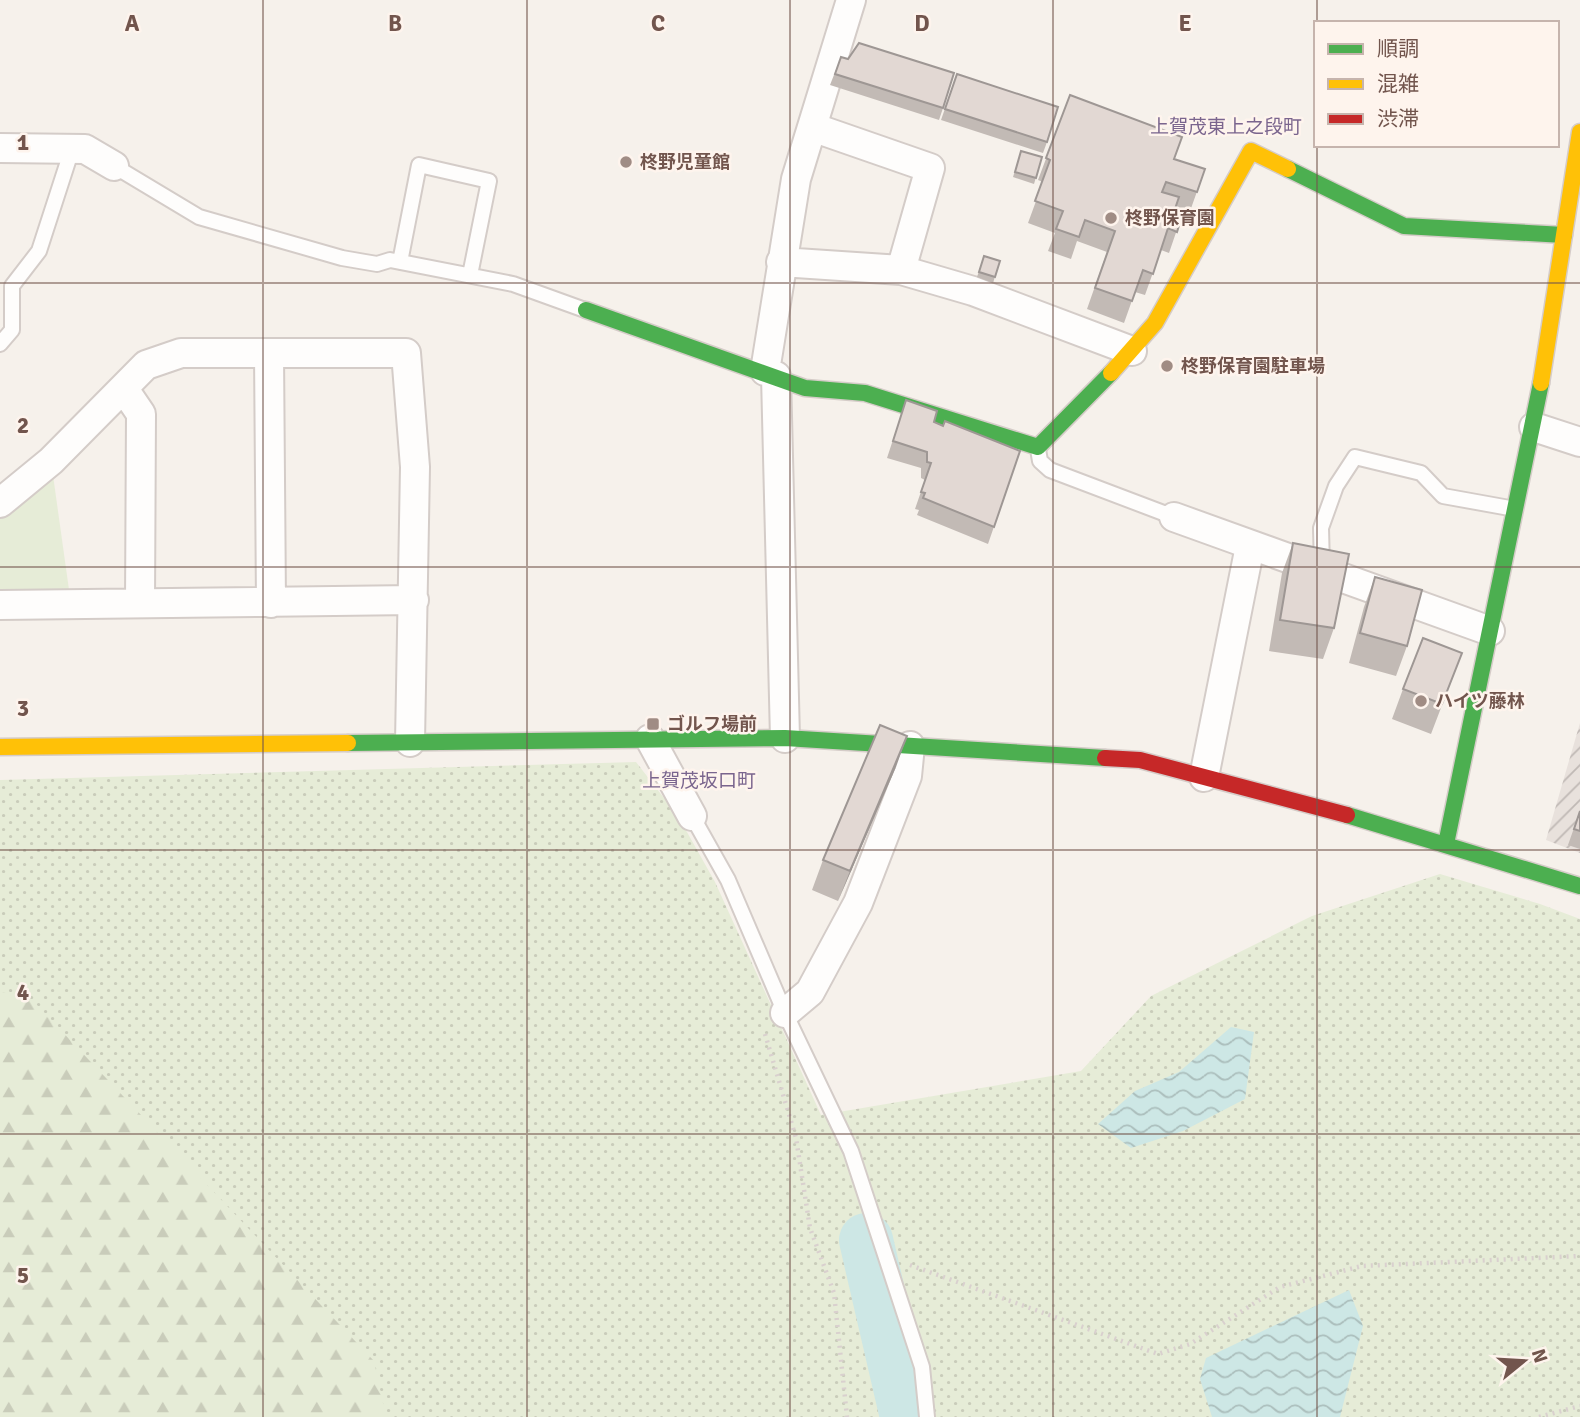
<svg xmlns="http://www.w3.org/2000/svg" width="1580" height="1417" font-family="Signika,'Noto Sans JP',sans-serif">
	<style>
		.industrial { fill: url(#industrial-furrows) }
		.grass { fill: url(#grass-dots) }
		.forest { fill: url(#forest-firs) }
		.green { fill: #e6ecd7 }
		.water { fill: url(#water-waves) }
		.lines { fill: none; stroke-linecap: round; stroke-linejoin: round }
		.river { stroke: #cde7e5; stroke-width: 54 }
		.lane-casing { stroke: #d4ccc8; stroke-width: 18 }
		.street-casing { stroke: #d4ccc8; stroke-width: 32 }
		.fast-casing { stroke: #d5ccc8; stroke-width: 19 }
		.slow-casing { stroke: #d5ccc8; stroke-width: 19 }
		.jam-casing { stroke: #d5ccc8; stroke-width: 19 }
		.path { stroke: #d9d0ce; stroke-width: 4.5; stroke-dasharray: 2 5; stroke-linecap: butt }
		.lane { stroke: #fefdfc; stroke-width: 14 }
		.street { stroke: #fefdfc; stroke-width: 28 }
		.fast { stroke: #4caf50; stroke-width: 16 }
		.slow { stroke: #ffc107; stroke-width: 16 }
		.jam { stroke: #c62828; stroke-width: 16 }
		.wall { fill: #c2bab5 }
		.shaded-wall { fill: #9e9794 }
		.building { fill: #e2d8d3; stroke: #9e9794; stroke-width: 2 }
		.grid { fill: none; stroke: #72554d; stroke-width: 2; stroke-opacity: 0.55 }
		.poi-dot { fill: #a08c84; stroke: #fef4ed; stroke-width: 2.5 }
		.labels { text-anchor: middle; dominant-baseline: central; stroke-width: 5; stroke-linejoin: round; paint-order: stroke }
		.poi-label { font-size: 18px; font-weight: bold; fill: #72554d; stroke: #fef4ed; text-anchor: start }
		.neighbourhood-label { font-size: 19px; fill: #7a658e; stroke: #fef4ed }
		.grid-label { font-size: 23px; text-anchor: middle; font-weight: bold; fill: #72554d; stroke: #fef4ed; stroke-width: 5; stroke-linejoin: round; paint-order: stroke }
	</style>
	<defs>
		<pattern id="industrial-furrows" width="10" height="10" patternUnits="userSpaceOnUse" patternTransform="scale(1.75)"><rect width="10" height="10" fill="#e8e1dc"/><path d="M-1 1l2-2M0 10L10 0M9 11l2-2" fill="none" stroke="#c0b9b5"/></pattern>
		<pattern id="grass-dots" width="8" height="8" patternUnits="userSpaceOnUse" patternTransform="scale(1.75)"><rect width="8" height="8" fill="#e6ecd7"/><path d="M2 2h.1M6 6h.1" fill="none" stroke="#c9ccba" stroke-width="1.8" stroke-linecap="round"/></pattern>
		<pattern id="forest-firs" width="22" height="20" patternUnits="userSpaceOnUse" patternTransform="scale(1.75)"><rect width="22" height="20" fill="#e6ecd7"/><path d="M5 1l3.5 6h-7zM16 11l3.5 6h-7z" fill="#c9ccba"/></pattern>
		<pattern id="water-waves" width="16" height="10" patternUnits="userSpaceOnUse" patternTransform="scale(1.75)"><rect width="16" height="10" fill="#cde7e5"/><path d="M0 5q4-4 8 0t8 0" fill="none" stroke="#abbebc"/></pattern>
	</defs>
	<rect width="100%" height="100%" fill="#f6f1eb"/>
	<path class="industrial" d="M1580 723V853L1546 840Z"/>
	<path class="grass" d="M636 762 678 816 715 882 821 1115 1081 1071 1151 996 1312 916 1440 874 1540 904 1580 919V1417H0V780Z"/>
	<path class="forest" d="M0 991 35 1003 374 1361 386 1417H0Z"/>
	<path class="green" d="M51 461 71 604 0 605V509Z"/>
	<path class="water" d="M1231 1027 1254 1032 1245 1099 1183 1131 1131 1148 1098 1124 1135 1091 1179 1072Z
		M1349 1290 1363 1326 1340 1417H1212L1200 1379 1206 1358Z"/>
	<g class="lines">
		<path class="river" d="M866 1240 907 1417"/>
		<defs>
			<path id="lane" d="M114 166 199 217 342 258 377 264 390 260 513 284 585 310
				M400 262 419 165 489 181 470 275
				M0 344 12 330V286L39 251 72 149
				M1038 449 1040 461 1050 470 1174 517
				M1322 567 1321 528 1336 486 1355 457 1421 473 1443 496 1515 509
				M692 816 728 880 785 1013 851 1151 922 1367 927 1417"/>
			<path id="street" d="M812 127 930 168 901 270
				M0 148 85 149 114 166
				M781 262 901 270 973 291 1132 351
				M269 353 271 603
				M765 371 796 179 851 0
				M776 376 785 738
				M124 389 141 414 140 603
				M1534 427 1580 442
				M0 503 51 461 146 365 181 353H406L415 467 410 742
				M1174 517 1490 631
				M0 605 414 600
				M650 739 692 816
				M1204 777 1250 546
				M785 1013 810 992 858 903 907 776 910 746"/>
			<path id="fast" d="M1288 169 1404 226 1564 235
				M586 310 805 388 865 393 1038 447 1111 373
				M348 743 785 738 1105 758
				M1347 815 1580 886
				M1446 844 1541 383"/>
			<path id="slow" d="M1111 373 1155 323 1251 151 1288 169
				M1541 383 1580 132
				M0 747 348 743"/>
			<path id="jam" d="M1105 758 1140 760 1347 815"/>
		</defs>
		<use href="#lane" class="lane-casing"/>
		<use href="#street" class="street-casing"/>
		<use href="#fast" class="fast-casing"/>
		<use href="#slow" class="slow-casing"/>
		<use href="#jam" class="jam-casing"/>
		<path class="path" d="M765 1034 796 1138 810 1228 834 1293 847 1417
			M910 1265 1158 1354 1190 1344 1280 1287 1362 1266 1580 1256
			M1539 1417 1580 1406"/>
		<use href="#lane" class="lane"/>
		<use href="#street" class="street"/>
		<use href="#fast" class="fast"/>
		<use href="#slow" class="slow"/>
		<use href="#jam" class="jam"/>
	</g>
	<path class="wall" d="M841 57 943 108 939 120 830 85Z
		M957 74 1047 142 1043 153 941 120Z
		M1070 95 1174 159 1205 169 1189 214 1175 209 1183 212 1169 253 1161 250 1145 295 1135 292 1124 323 1087 309 1107 252 1077 241 1071 259 1048 251 1055 233 1028 223 1043 182 1038 180Z
		M1021 151 1042 157 1034 184 1013 177Z
		M984 256 1000 261 993 283 977 277Z
		M906 400 934 422 1020 451 988 544 917 515 919 510 915 509 925 480 921 478V468L887 458Z
		M1293 543 1334 628 1323 659 1269 651 1282 573Z
		M1375 577 1407 646 1396 676 1349 663 1364 607Z
		M1462 653 1431 734 1392 719 1403 689Z
		M896 767 838 901 812 890 823 860Z
		M1580 811V849L1568 845Z"/>
	<path class="shaded-wall" d="M907 736 896 767 838 901 850 871Z"/>
	<path class="building" d="M859 43 954 73 943 108 835 74 841 57 848 59Z
		M957 74 1058 107 1047 142 945 109Z
		M1070 95 1182 137 1174 159 1205 169 1197 192 1166 182 1162 192 1179 197 1175 209 1183 212 1177 232 1168 228 1153 274 1143 270 1132 301 1095 288 1115 231 1085 220 1079 237 1056 229 1063 211 1035 201 1050 160 1046 158Z
		M1021 151 1042 157 1036 178 1015 172Z
		M984 256 1000 261 995 277 979 272Z
		M906 400 937 411 934 422 943 426 945 421 1020 451 994 527 923 498 925 493 921 492 931 463 927 462V452L893 441Z
		M1293 543 1349 554 1334 628 1280 620Z
		M1375 577 1422 590 1407 646 1360 633Z
		M1423 638 1462 653 1442 704 1403 689Z
		M880 725 907 736 850 871 823 860Z
		M1580 811V831L1574 829Z"/>
	<path class="grid" d="M263 0V1417M527 0V1417M790 0V1417M1053 0V1417M1317 0V23M1317 145V1417M0 283H1580M0 567H1580M0 850H1580M0 1134H1580"/>
	<g class="poi-dot">
		<circle cx="626" cy="162" r="7"/>
		<circle cx="1111" cy="218" r="7"/>
		<circle cx="1167" cy="366" r="7"/>
		<circle cx="1421" cy="701" r="7"/>
		<rect x="646" y="717" width="14" height="14" rx="3.5"/>
	</g>
	<g class="labels">
		<g class="poi-label">
			<text x="640" y="162">柊野児童館</text>
			<text x="1125" y="218">柊野保育園</text>
			<text x="1181" y="366">柊野保育園駐車場</text>
			<text x="1435" y="701">ハイツ藤林</text>
			<text x="667" y="724">ゴルフ場前</text>
		</g>
		<g class="neighbourhood-label">
			<text x="1226" y="127">上賀茂東上之段町</text>
			<text x="699" y="781">上賀茂坂口町</text>
		</g>
	</g>
	<g class="grid-label">
		<text x="132" y="31">A</text>
		<text x="395" y="31">B</text>
		<text x="658" y="31">C</text>
		<text x="922" y="31">D</text>
		<text x="1185" y="31">E</text>
		<text x="23" y="150">1</text>
		<text x="23" y="433">2</text>
		<text x="23" y="716">3</text>
		<text x="23" y="1000">4</text>
		<text x="23" y="1283">5</text>
	</g>
	<rect x="1314" y="21" width="245" height="126" fill="#fef4ed" stroke="#c6b4ad" stroke-width="2"/>
	<rect x="1328" y="44" width="35" height="10" fill="#4caf50" stroke="#c6b4ad" stroke-width="2"/>
	<text x="1377" y="56" font-size="21" fill="#72554d">順調</text>
	<rect x="1328" y="79" width="35" height="10" fill="#ffc107" stroke="#c6b4ad" stroke-width="2"/>
	<text x="1377" y="91" font-size="21" fill="#72554d">混雑</text>
	<rect x="1328" y="114" width="35" height="10" fill="#c62828" stroke="#c6b4ad" stroke-width="2"/>
	<text x="1377" y="126" font-size="21" fill="#72554d">渋滞</text>
	<g transform="translate(1524 1361) rotate(72)" stroke="#fef4ed" stroke-width="5" paint-order="stroke">
	<path d="M0-5L12 26L0 18L-12 26Z" fill="#72554d"/>
	<text y="-10" font-size="19" font-weight="bold" text-anchor="middle" fill="#72554d">N</text>
	</g>
</svg>
